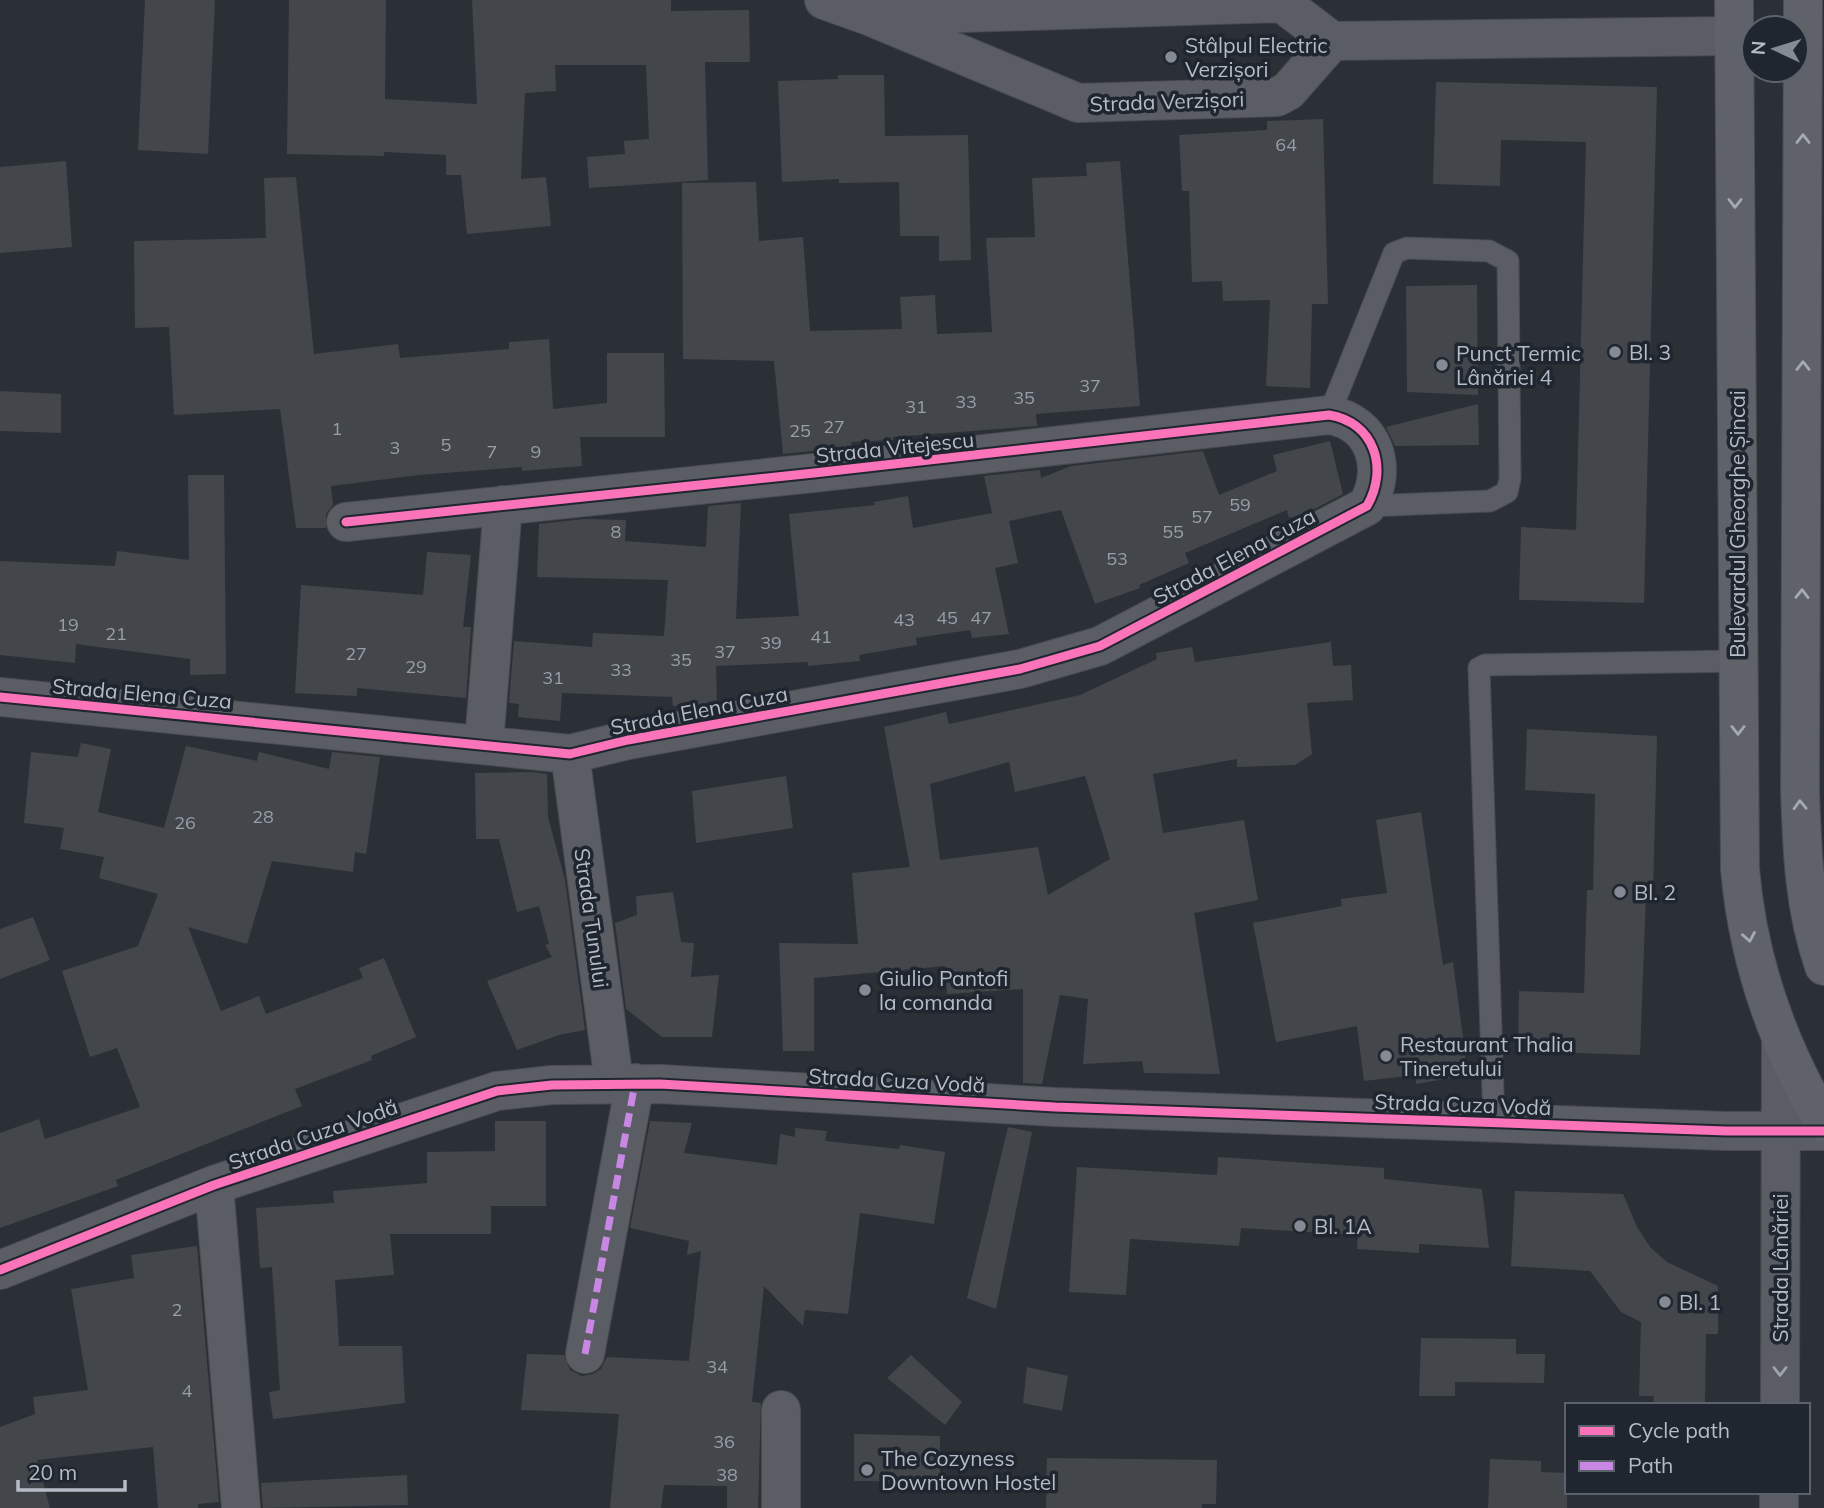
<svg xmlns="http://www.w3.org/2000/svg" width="1824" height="1508" font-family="Mulish,sans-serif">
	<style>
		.building { fill: #43474c; fill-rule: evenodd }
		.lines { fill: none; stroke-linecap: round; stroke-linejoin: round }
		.service-casing { stroke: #484c51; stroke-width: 23 }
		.minor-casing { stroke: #484c51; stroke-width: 40 }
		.tertiary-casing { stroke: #484c51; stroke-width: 40 }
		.secondary-casing { stroke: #484c51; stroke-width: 40 }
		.service { stroke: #5a5e64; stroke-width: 21 }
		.minor { stroke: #5a5e64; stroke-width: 38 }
		.tertiary { stroke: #5a5e64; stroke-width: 38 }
		.secondary { stroke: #5f6268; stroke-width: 38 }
		.quiet { stroke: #c787e3; stroke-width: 7; stroke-dasharray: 14 7; stroke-linecap: butt }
		.cycleway-casing { stroke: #1f262f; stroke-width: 13 }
		.cycleway { stroke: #fb73b8; stroke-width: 9 }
		.oneway { stroke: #a5aab3 }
		.oneway2 { stroke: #9fa4ae }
		.poi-dot { fill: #858b94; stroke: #1f262f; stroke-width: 2.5 }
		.labels { text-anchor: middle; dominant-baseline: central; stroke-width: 7; stroke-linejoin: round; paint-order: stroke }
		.number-label { font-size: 18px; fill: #999fa8 }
		.poi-label { font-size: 21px; fill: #b6bcc6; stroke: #1f262f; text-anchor: start }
		.street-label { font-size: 21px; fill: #b6bcc6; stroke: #1f262f }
	</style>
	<rect width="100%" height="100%" fill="#2b3036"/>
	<path class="building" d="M145 0H215L208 154 138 150Z
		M289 0H386L385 99 477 104 472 0H671V11L749 10 750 62H705L708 180 589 188 587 157 625 154 624 141 649 139 646 65H555L556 91 525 93 521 179 546 177 551 226 467 234 461 175H446V155L384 152V156L287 154Z
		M838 75H884L885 136 968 135 971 260 939 261V236H900L899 182 839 183V179L782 182 778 81 838 79Z
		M1436 82 1657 87 1644 603 1519 600 1521 527 1576 530 1586 142 1501 140 1500 186 1433 184Z
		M1323 119 1328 304H1312L1310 388 1266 386 1270 300 1223 301 1222 281 1192 282 1189 191H1182L1179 135 1267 130V121Z
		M66 161 72 247 0 253V167Z
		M1120 161 1140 406 1036 414 1037 426 893 437V440L851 442 852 447 783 454 774 361 683 359 682 183 756 182 759 241 803 237 810 331 902 329 900 297 935 295 937 334 992 332 986 238 1035 237 1032 178 1087 176 1086 163Z
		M296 177 314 354 398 344 400 358 509 349V342L549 339 553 409 607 403V353H664L665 437H580L582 466 522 471V467L419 475 331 486 333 505 326 514V528H296L280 409 174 415 169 327 135 328 134 241 266 238 264 178Z
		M1477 285 1478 395 1407 392 1406 286Z
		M0 391 61 394V433L0 431Z
		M1478 404 1479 445 1395 446 1386 427Z
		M1330 441 1343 494 1305 514 1289 518 1287 510 1185 553 1189 563 1139 585 1140 588 1095 604 1061 510 1009 521 1018 563 995 568 1009 634 972 638 970 630 916 638 917 645 859 655 860 661 808 666V662L716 666 717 702 700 705 673 706 672 697 562 693 560 721 518 717 519 704 509 703 514 641 592 647 593 633 664 636 668 580 537 577 539 524 584 519 626 520 625 541 706 547 708 506 741 503 736 619 799 616 789 514 875 505 874 502 908 496 913 528 992 513 984 476 1040 470 1041 478 1071 466 1203 451 1219 495 1277 471 1273 455Z
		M188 475H224L226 674 190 675V659L76 644 75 663 0 655V561L115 566 117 551 189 560Z
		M427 552 471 555 463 627H471L466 698 357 688V696L295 693 301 585 423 595Z
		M1331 642 1333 666 1351 665 1353 700 1307 703 1312 754 1295 765 1237 767V759L1153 774 1163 833 1244 820 1258 900 1194 913 1220 1074 1144 1073 1142 1061 1083 1064 1088 999 1060 995 1042 1084 1023 1083V989L947 994 945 966 814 978V1051H783L779 943 858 944 852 873 910 867 884 727 946 712 949 724 1080 695 1157 659 1156 653 1192 647 1195 662ZM1009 762 1015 792 1085 776 1110 859 1048 895 1038 847 940 860 930 784Z
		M1527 729 1657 736 1653 895 1646 894 1640 1055 1518 1051 1519 991 1584 993 1587 890H1593L1595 794 1525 790Z
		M81 743 111 749 98 812 164 828 186 746 257 761 259 752 329 769 332 752 380 757 366 854 355 852 353 872 272 861 247 944 188 927 221 1011 259 996 266 1014 363 978 359 968 384 958 416 1037 371 1056 372 1060 295 1089 302 1106 116 1180 118 1186 0 1228V1133L39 1119 45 1139 140 1107 117 1048 90 1057 62 971 138 946 158 894 99 878 104 857 60 849 64 828 24 823 31 752 78 757Z
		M532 772 547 774 548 817 565 880 585 1030 559 1035 517 1050 487 981 552 957 545 945 549 944 539 906 517 912 499 839H476L475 773Z
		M786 776 793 828 696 843 692 791Z
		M1421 812 1443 965 1453 962 1468 1075 1416 1084 1415 1075 1364 1081 1357 1026 1276 1042 1253 923 1342 906 1341 899 1387 893 1376 820Z
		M673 892 681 942 694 943 691 977 719 975 712 1037H662L626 1009 615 923 637 915 636 896Z
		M33 917 50 960 0 979V929Z
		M495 1121H546V1206H491V1234H390L394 1275 335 1280 339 1346H402L405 1403 273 1419 269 1392 280 1390 272 1267 260 1268 256 1208 334 1203 333 1191 427 1183V1152L495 1151Z
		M650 1121 692 1123 684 1153 777 1165 780 1134 795 1137V1128L827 1131 825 1141 899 1149 900 1145 945 1152 934 1224 860 1213 848 1314 805 1310 803 1326 764 1286 752 1402 761 1403 758 1508H727V1486L664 1485 661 1508H610L619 1414 521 1410 527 1354 564 1355 570 1370 582 1376 593 1374 601 1369 607 1357 689 1361 701 1251 687 1255 689 1241 630 1228Z
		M1008 1127 1032 1132 996 1309 967 1298Z
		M1218 1157 1384 1168V1179L1482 1189 1489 1248 1419 1244V1253L1357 1249 1358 1235 1241 1228 1239 1246 1130 1239 1126 1295 1069 1292 1077 1167 1217 1175Z
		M1515 1191 1623 1194 1637 1227 1650 1247 1667 1262 1718 1286V1334H1706L1705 1405H1653L1654 1396H1639L1641 1322 1621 1312 1590 1271 1511 1266Z
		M197 1246 219 1502 198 1504V1508H158L153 1447 37 1460 50 1508H0V1427L35 1414 33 1397 88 1390 71 1289 134 1278 131 1255Z
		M1421 1338 1516 1339V1354H1545L1544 1383 1455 1382V1396H1419Z
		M911 1355 962 1402 945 1425 887 1378Z
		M1027 1367 1068 1376 1062 1411 1023 1403Z
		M854 1434 940 1436V1482L854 1481Z
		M1047 1458 1217 1460 1216 1504H1202V1508H1046Z
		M1490 1459 1541 1461V1472L1567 1473V1508H1488Z
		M407 1475 408 1505 263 1508 261 1483Z"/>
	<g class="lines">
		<defs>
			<path id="service" d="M1329 415 1394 253 1407 248 1489 251 1508 261 1510 479 1507 492 1490 501 1367 506
				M1494 1122 1479 668 1485 665 1738 661"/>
			<path id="minor" d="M824 0 869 16
				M1332 41 1288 91 1277 97 1078 103 869 16 1282 3 1332 41 1734 36
				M0 697 570 754 628 740 1020 669 1100 646 1367 506C1389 468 1374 422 1329 415L814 473 346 522
				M484 744 503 505
				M570 754 614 1082
				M214 1185 241 1508
				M0 1270 214 1185 497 1091 552 1085 660 1084 1055 1107 1726 1131H1824
				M585 1354 635 1083
				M781 1508V1410"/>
			<path id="tertiary" d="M1780 1405 1781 1043
				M1779 1508V1492"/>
			<path id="secondary" d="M1734 0 1740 869C1748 962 1777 1044 1824 1123
				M1803 0 1800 790C1802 851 1804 908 1824 966"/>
		</defs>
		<use href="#service" class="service-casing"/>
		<use href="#minor" class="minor-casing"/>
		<use href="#tertiary" class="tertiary-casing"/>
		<use href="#secondary" class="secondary-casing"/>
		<use href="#service" class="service"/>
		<use href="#minor" class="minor"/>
		<use href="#tertiary" class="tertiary"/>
		<use href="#secondary" class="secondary"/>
		<path class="quiet" d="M585 1354 635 1083"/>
		<defs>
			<path id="cycleway" d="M0 697 570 754 628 740 1020 669 1100 646 1367 506C1389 468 1374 422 1329 415L814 473 346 522
				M0 1270 214 1185 497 1091 552 1085 660 1084 1055 1107 1726 1131H1824"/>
		</defs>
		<use href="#cycleway" class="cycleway-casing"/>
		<use href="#cycleway" class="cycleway"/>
	</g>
	<defs><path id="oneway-chevron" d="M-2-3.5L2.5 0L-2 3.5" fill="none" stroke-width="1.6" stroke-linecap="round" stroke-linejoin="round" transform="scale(1.75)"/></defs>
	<g class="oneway">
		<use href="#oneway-chevron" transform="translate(1803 139) rotate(-90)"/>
		<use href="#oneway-chevron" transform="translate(1735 203) rotate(90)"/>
		<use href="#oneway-chevron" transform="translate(1803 366) rotate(-90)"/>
		<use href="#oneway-chevron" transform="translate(1802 594) rotate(-89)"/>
		<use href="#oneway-chevron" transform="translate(1738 730) rotate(90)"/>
		<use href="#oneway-chevron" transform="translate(1800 805) rotate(-92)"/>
		<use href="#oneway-chevron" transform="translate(1749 937) rotate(80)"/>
	</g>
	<use class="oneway2" href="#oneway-chevron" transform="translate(1780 1371) rotate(90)"/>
	<g class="poi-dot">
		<circle cx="1171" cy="57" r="7"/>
		<circle cx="1615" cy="352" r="7"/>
		<circle cx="1442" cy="365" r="7"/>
		<circle cx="1620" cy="892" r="7"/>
		<circle cx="865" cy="990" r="7"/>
		<circle cx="1386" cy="1056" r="7"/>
		<circle cx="1300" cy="1226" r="7"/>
		<circle cx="1665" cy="1302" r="7"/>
		<circle cx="867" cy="1470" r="7"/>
	</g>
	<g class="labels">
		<g class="number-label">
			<text x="1286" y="144">64</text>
			<text x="1090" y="385">37</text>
			<text x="1024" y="397">35</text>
			<text x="966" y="401">33</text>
			<text x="916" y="406">31</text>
			<text x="834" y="426">27</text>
			<text x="337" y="428">1</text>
			<text x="800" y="430">25</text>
			<text x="446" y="444">5</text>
			<text x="395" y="447">3</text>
			<text x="492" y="451">7</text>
			<text x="536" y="451">9</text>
			<text x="1240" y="504">59</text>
			<text x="1202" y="516">57</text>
			<text x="616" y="531">8</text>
			<text x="1173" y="531">55</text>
			<text x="1117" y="558">53</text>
			<text x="947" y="617">45</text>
			<text x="981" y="617">47</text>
			<text x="904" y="619">43</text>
			<text x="68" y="624">19</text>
			<text x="116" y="633">21</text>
			<text x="821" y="636">41</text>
			<text x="771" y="642">39</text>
			<text x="725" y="651">37</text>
			<text x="356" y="653">27</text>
			<text x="681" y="659">35</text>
			<text x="416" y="666">29</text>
			<text x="621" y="669">33</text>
			<text x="553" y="677">31</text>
			<text x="263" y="816">28</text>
			<text x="185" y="822">26</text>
			<text x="177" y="1309">2</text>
			<text x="717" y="1366">34</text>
			<text x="187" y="1390">4</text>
			<text x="724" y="1441">36</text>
			<text x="727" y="1474">38</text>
		</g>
		<g class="poi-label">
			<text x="1185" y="45">Stâlpul Electric<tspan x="1185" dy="24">Verzișori</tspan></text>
			<text x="1629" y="352">Bl. 3</text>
			<text x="1456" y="353">Punct Termic<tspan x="1456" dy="24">Lânăriei 4</tspan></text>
			<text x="1634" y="892">Bl. 2</text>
			<text x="879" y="978">Giulio Pantofi<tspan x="879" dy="24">la comanda</tspan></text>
			<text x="1400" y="1044">Restaurant Thalia<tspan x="1400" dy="24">Tineretului</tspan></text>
			<text x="1314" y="1226">Bl. 1A</text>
			<text x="1679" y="1302">Bl. 1</text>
			<text x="881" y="1458">The Cozyness<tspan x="881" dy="24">Downtown Hostel</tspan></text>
		</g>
		<g class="street-label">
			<text transform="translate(1167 101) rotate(-2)">Strada Verzișori</text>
			<text transform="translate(895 447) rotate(-6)">Strada Vitejescu</text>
			<text transform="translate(1737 524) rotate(-90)">Bulevardul Gheorghe Șincai</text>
			<text transform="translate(1234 556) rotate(-28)">Strada Elena Cuza</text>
			<text transform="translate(142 693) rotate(5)">Strada Elena Cuza</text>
			<text transform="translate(699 710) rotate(-11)">Strada Elena Cuza</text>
			<text transform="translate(592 918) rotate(82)">Strada Tunului</text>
			<text transform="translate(897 1080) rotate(3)">Strada Cuza Vodă</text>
			<text transform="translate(1463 1104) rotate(2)">Strada Cuza Vodă</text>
			<text transform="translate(313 1134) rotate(-19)">Strada Cuza Vodă</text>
			<text transform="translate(1780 1268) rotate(-90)">Strada Lânăriei</text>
		</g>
	</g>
	<rect x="1565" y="1403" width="245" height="91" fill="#1f262f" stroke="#5b626b" stroke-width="2"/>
	<rect x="1579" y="1426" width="35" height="10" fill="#fb73b8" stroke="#5b626b" stroke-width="2"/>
	<text x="1628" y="1438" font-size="21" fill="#b6bcc6">Cycle path</text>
	<rect x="1579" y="1461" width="35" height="10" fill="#c787e3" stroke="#5b626b" stroke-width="2"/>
	<text x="1628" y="1473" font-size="21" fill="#b6bcc6">Path</text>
	<g transform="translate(1775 49) rotate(274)"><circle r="33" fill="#1f262f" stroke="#5b626b" stroke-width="2"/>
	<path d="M0-5L12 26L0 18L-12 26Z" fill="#858b94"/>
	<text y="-10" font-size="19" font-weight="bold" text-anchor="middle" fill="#b6bcc6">N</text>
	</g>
	<path d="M18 1480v10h107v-10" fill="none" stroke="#b6bcc6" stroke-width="3.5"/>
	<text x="28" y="1480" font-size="21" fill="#b6bcc6" stroke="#1f262f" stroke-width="5" paint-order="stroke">20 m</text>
</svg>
